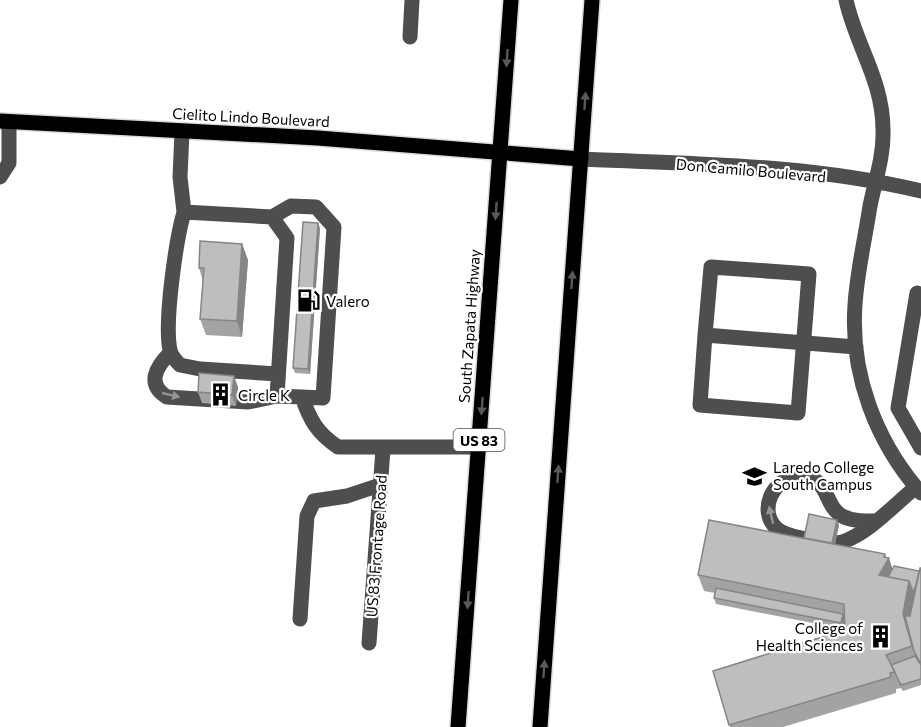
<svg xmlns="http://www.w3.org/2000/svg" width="921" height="727" font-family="Commissioner,sans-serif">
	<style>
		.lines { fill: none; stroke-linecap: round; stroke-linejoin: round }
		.major-casing { stroke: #dbdbdb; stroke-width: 18 }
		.minor { stroke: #4e4e4e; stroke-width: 15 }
		.major { stroke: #000; stroke-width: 15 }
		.wall { fill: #a3a3a3 }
		.shaded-wall { fill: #858585 }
		.building { fill: #bebebe; stroke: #858585; stroke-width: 1.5 }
		.oneway { fill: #595959 }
		.oneway2 { fill: #959595 }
		.labels { text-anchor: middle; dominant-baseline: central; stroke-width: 4.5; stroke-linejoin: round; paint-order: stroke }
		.shield { fill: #fff; stroke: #4c4c4c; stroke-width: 1.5 }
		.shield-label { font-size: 14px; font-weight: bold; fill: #000 }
		.street-label { font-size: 15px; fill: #000; stroke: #fff }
		.poi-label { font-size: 15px; fill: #000; stroke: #fff; text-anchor: start }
	</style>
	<rect width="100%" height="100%" fill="#fff"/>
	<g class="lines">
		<defs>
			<path id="major" d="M0 121 318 138 581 159
				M458 727 511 0
				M540 727 592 0"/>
		</defs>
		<use href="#major" class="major-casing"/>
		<path class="minor" d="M846 0C856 46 883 80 883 130 884 156 875 181 870 206 865 239 857 272 855 305 850 374 876 442 921 493
			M410 37 412 0
			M182 132 180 177 184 212 272 217 291 206 316 207 334 227 323 398 302 397C310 420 317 433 338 447H478
			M581 159C693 164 811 164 921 191
			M0 177 9 163V122
			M184 212C176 240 164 322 170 350 171 356 176 361 180 365L200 369 278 374
			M272 217 287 238 277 396 302 397
			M921 295 917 293 898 408 921 448
			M705 335 711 267 809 274 798 413 700 405 705 335 856 347
			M170 353C156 367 146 384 167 397L248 402 277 396
			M874 521C863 521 852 521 842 516 822 504 831 475 797 477 773 478 758 510 776 528 785 536 799 537 810 540 820 542 832 545 842 542 869 533 894 505 916 487
			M300 619 307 516 314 501 347 496 380 485
			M369 643 383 449"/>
		<use href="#major" class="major"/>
	</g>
	<path class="wall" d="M320 228 310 374 295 373 293 368Z
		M242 244 248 260 242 337 206 335 200 319 203 281 199 268Z
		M238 387 236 406 202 403 198 392Z
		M839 525 835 544 886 557 892 568 919 571 921 568V685L903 691 900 687 901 688 896 689V693L783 727H730L713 671 845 630V619L843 629 716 604 714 598 715 593 704 591 698 575 804 538Z"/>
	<path class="shaded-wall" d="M318 223 320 228 310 374 308 369Z
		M242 244 248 260 242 337 237 321Z
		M234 376 238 387 236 406 232 395Z
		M837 520 839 525 832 558 830 553Z
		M885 554 887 560 889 558 894 574 887 586 879 575Z
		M921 575 914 651 903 614 909 581Z
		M843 614 845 619 843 629 841 623Z"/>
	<path class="building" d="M303 222 318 223 308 369 293 368Z
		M200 241 242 244 237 321 200 319 204 268H199Z
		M199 373 234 376 232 395 198 392Z
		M809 514 837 520 832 543 804 538Z
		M709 520 885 554 884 557 889 558 879 575 909 581 903 614 912 646 886 655 895 672 890 673 891 677 729 725 713 671 845 630 844 604 698 575Z
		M894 566 919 571 916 585 913 592 909 581 888 577Z
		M920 568H921V664L914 651 905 616H910Z
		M716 588 843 614 841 623 714 598Z
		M915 656 921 665V679L901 685 891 665Z"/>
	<defs><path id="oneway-solid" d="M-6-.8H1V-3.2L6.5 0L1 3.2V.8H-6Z" transform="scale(1.5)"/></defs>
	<g class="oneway">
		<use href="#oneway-solid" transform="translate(507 58) rotate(94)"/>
		<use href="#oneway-solid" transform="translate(585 101) rotate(-86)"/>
		<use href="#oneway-solid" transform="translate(496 211) rotate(94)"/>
		<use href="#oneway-solid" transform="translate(572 280) rotate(-86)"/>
		<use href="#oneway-solid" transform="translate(482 406) rotate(94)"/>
		<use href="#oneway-solid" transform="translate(558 474) rotate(-86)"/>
		<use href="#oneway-solid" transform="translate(468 600) rotate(94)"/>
		<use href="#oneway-solid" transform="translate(544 669) rotate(-86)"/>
	</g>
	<g class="oneway2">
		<use href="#oneway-solid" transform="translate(171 395) rotate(13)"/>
		<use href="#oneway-solid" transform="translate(771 515) rotate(-104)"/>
	</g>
	<defs>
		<symbol id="fuel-bare" viewBox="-9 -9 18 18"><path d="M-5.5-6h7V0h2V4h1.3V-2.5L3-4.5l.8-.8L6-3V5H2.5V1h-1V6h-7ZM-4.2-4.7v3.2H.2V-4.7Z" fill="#000" stroke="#fff" stroke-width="2.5" paint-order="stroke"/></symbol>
		<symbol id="building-bare" viewBox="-9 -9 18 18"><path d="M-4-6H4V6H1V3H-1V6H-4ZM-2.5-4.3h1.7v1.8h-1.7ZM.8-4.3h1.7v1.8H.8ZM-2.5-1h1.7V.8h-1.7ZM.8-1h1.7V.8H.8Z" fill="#000" stroke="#fff" stroke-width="2.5" paint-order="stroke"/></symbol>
		<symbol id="university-bare" viewBox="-9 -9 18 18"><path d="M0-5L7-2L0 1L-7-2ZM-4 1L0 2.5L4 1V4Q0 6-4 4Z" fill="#000" stroke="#fff" stroke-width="2.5" paint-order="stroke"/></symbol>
	</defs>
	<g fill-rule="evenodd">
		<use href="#fuel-bare" x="292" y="284" width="33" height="33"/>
		<use href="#building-bare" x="204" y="378" width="33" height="33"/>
		<use href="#university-bare" x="738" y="460" width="33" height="33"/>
		<use href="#building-bare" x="864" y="620" width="33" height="33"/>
	</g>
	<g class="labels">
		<rect class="shield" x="453.5" y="429" width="51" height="22" rx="4.5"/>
		<g class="shield-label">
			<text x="479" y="440">US 83</text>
		</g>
		<g class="street-label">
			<text transform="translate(251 117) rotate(3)">Cielito Lindo Boulevard</text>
			<text transform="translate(751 170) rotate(5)">Don Camilo Boulevard</text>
			<text transform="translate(469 326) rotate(-86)">South Zapata Highway</text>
			<text transform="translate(376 546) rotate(-86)">US 83 Frontage Road</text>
		</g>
		<g class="poi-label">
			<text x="326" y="301">Valero</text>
			<text x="238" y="395">Circle K</text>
			<text x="773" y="467">Laredo College<tspan x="773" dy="17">South Campus</tspan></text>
			<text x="863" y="628" text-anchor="end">College of<tspan x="863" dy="17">Health Sciences</tspan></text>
		</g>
	</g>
</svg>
